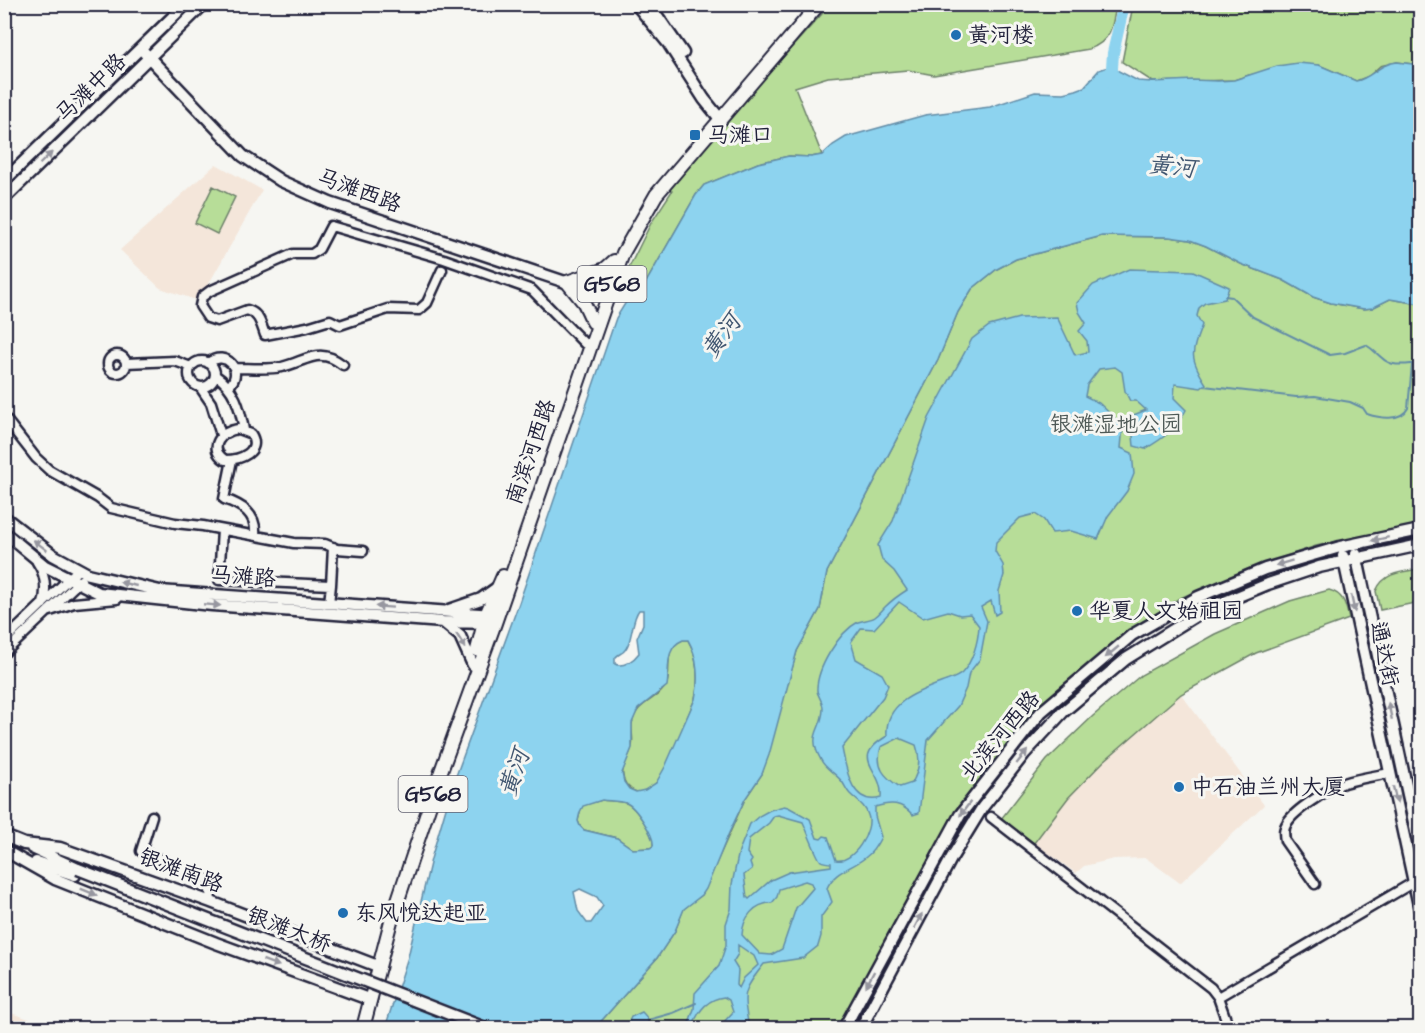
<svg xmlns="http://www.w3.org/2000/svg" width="1425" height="1033" font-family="'Architects Daughter','LXGW WenKai TC',sans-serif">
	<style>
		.built { fill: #f4e6da }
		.green { fill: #b7dd98; stroke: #6c806a; stroke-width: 1.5 }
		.water { fill: #8dd3ef; stroke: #628ca7; stroke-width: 1.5; fill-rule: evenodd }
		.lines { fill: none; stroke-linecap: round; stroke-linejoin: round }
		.stream { stroke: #628ca7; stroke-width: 2 }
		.river { stroke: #8dd3ef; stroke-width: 12 }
		.minor-casing { stroke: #22223b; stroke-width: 13 }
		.major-casing { stroke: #22223b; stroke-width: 15 }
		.highway-casing { stroke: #22223b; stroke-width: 16 }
		.minor { stroke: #f6f6f2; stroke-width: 8 }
		.major { stroke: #f6f6f2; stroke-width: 10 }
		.highway { stroke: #f6f6f2; stroke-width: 12 }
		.major-bridge-casing { stroke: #22223b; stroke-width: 15; stroke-linecap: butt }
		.major-bridge { stroke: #f6f6f2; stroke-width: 10 }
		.oneway { fill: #9797a0 }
		.poi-dot { fill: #1f6fb2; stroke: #f6f6f2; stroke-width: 2 }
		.labels { text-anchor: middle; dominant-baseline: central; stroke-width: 6; stroke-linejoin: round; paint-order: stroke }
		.shield { fill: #f6f6f2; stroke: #626272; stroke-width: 1.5 }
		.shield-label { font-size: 21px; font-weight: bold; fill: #22223b }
		.poi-label { font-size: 22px; fill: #22223b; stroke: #f6f6f2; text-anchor: start }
		.street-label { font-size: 22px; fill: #22223b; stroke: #f6f6f2 }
		.park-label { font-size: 22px; fill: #4f5a57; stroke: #f6f6f2 }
		.water-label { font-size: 24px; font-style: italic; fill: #425771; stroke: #f6f6f2 }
	</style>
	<rect width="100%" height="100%" fill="#f6f6f2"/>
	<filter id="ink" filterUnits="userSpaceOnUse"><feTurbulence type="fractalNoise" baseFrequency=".0167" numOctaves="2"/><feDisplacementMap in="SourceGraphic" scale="12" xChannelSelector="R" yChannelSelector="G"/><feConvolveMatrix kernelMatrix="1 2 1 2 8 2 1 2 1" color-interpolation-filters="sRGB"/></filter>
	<g filter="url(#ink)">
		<path class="built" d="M216 164 262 190 199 301 160 288 120 250Z
			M1181 694 1264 805 1180 883 1146 858 1114 859 1084 866 1076 873 1034 843 1068 798 1104 761Z
			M5 1011 56 1028H5Z"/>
		<path class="green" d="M1403 4 1420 8V65L1397 62 1380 66 1369 76 1356 81 1319 65 1249 75 1234 80 1153 82 1122 62 1133 5Z
			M830 5H1116C1113 25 1111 42 1089 49L934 75 908 70 828 77 795 87 822 155 811 157 789 156 758 163 704 185 696 195 640 293 626 302 615 296 651 223 672 191 666 187Z
			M213 186 235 197 217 234 195 223Z
			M1102 236 1169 237 1190 240 1206 246 1241 264 1283 280 1313 297 1331 303 1364 309 1372 308 1390 299 1420 304V524L1316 546 1248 569 1178 599 1121 637 1041 712 960 815 844 1028H595L657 958 675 931 684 908 702 895 745 799 762 774 797 651 820 609 827 572 938 360 958 312 972 289 997 269 1016 259Z
			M1420 569V602L1380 610 1376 591C1384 572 1402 572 1420 569Z
			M1329 590C1344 594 1346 605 1349 619L1256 653 1181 694 1104 761 1068 798 1034 843 1001 819 1047 760 1093 716 1141 675 1215 634 1290 601Z
			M683 640H688C698 657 699 681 695 699 685 721 671 764 657 782 653 787 644 792 637 792 632 791 629 788 626 784 617 771 629 759 632 746 634 739 631 731 632 724 636 700 661 700 667 683 672 669 662 648 683 640Z
			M602 800C609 801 618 801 626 803 635 806 655 836 653 846L650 848 633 849 617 838 584 830 580 826 578 821 580 811 583 805Z"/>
		<path class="water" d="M1397 62 1420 65V304L1390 299 1372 308 1364 309 1331 303 1313 297 1283 280 1241 264 1206 246 1190 240 1169 237 1102 236 1016 259 997 269 972 289 958 312 938 360 827 572 820 609 797 651 769 755 762 774 745 799 729 833 706 889 702 895 684 909 675 931 657 958 595 1028H385L408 957 431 859 452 787 519 603 616 318 626 302 640 293 696 195 704 185 758 163 789 156 811 157 822 155 833 145 846 137 925 115 990 107 1035 92 1064 93 1076 90 1084 87 1099 70 1105 68 1111 67 1138 81 1153 82 1193 80 1218 81 1234 80 1277 66 1298 63 1319 65 1356 81C1372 78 1378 64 1397 62ZM639 610H643V624L637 638 639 653C634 660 623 668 615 664V658C617 655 620 654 623 652 633 643 631 620 639 610ZM683 640H688C698 657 699 681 695 699L665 767 656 783 645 790 636 792 629 789 624 782 622 773 632 748V723L638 709 667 686C670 669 664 648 683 640ZM602 800C609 801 618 801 626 803 635 806 655 836 653 846L650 848 633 849 617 838 584 830 580 826 578 821 580 812 583 806ZM580 889 597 897 603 906 591 923H587L578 911 574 892Z
			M1129 269 1193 271 1229 287 1225 299 1205 303 1199 308 1197 316 1202 325C1191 354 1189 357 1206 384L1201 388 1175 384 1174 398 1186 410C1176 429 1164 438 1145 449L1134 446 1131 416 1146 410 1136 401H1130L1125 391 1122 372 1115 367 1099 369 1087 385 1085 396 1099 403 1123 426 1121 448 1132 453 1134 474 1127 491 1108 516 1098 539 1071 531 1052 533 1044 520 1035 514 1020 518 996 542 995 551 1003 565 1004 575 999 591 1000 612 995 615 991 601 981 607 987 621 980 659 969 673 966 688 958 706 928 740 919 813 913 815C901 802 891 802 875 807V816L881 837C877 845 873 852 866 857 852 869 835 870 827 888L832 902 821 917V936L818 946 803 958 764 964C741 993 743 993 749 1028H721L723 1023 733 1012 729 1000 724 997C706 999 697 1013 692 1028H687L694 1009 695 993 719 966 726 945V924L731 909 732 884 739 851 750 824 759 816 770 810 784 806 788 807 810 819 817 838 821 839 824 836 828 837 836 860C853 864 874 830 868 815 865 805 857 801 850 794 847 791 845 786 843 783 837 774 825 769 821 760 806 733 823 731 823 708 823 702 818 696 817 691 816 669 839 632 858 622 863 620 871 620 875 617 879 614 882 610 885 607 892 600 899 595 907 590L894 571 882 560 878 545 893 521 929 418 972 339 989 326 1019 318 1057 317 1075 355 1088 352 1087 341 1079 331 1086 323 1079 312 1077 303 1093 285ZM899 602 923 618 948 611 960 615 970 614 979 626C978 642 973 661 962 673 958 677 951 679 946 681 919 691 884 702 887 736 847 760 884 768 881 798 851 807 846 768 842 748L883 697 888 685 882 674 856 659 851 642 861 628 874 629ZM899 738 916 745C921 759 919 770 912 783L900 787C884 777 875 767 881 747ZM778 815 803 822C806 828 818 860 821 861 822 862 829 863 831 863V866L789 872 771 880 749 899 747 897 744 875 752 869 750 863 752 860 747 853 749 839 769 823 774 816ZM805 881 811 883 813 888 796 908 782 949 771 955 760 954 742 935C743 918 754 903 772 903L777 897 779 889ZM738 945 754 956 758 965 744 978 739 988 737 985 738 970 733 962 738 954Z
			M642 1012C648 1018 650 1021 646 1028H626L631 1017Z"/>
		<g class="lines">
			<path class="stream" d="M1225 296 1232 297 1253 317 1330 355 1345 353 1366 345C1373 349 1376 353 1382 358 1392 368 1407 364 1420 363
				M1204 386 1296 397 1315 396 1350 402 1363 408 1367 414C1379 418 1401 422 1408 408L1412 365
				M648 1020 673 1013 696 1003"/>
			<path class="river" d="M1111 83 1113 53 1124 4"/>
			<defs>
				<path id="minor" d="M442 270 427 303 419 310 388 309 340 325 330 320 307 327 265 335C261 324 259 313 247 310L217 321 208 318 200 306 202 297 210 291 293 254H312L319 249 331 226 444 259 532 290 585 344
					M108 364a9 9 0 1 1 18 0a9 9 0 1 1-18 0Z
					M189 374a13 13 0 1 1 26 0a13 13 0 1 1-26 0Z
					M126 363 175 361 191 367
					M208 363C226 349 245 371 229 386
					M235 368C249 368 268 370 282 367 307 361 319 346 343 365
					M215 375C235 388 240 408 244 430
					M200 387 211 403 221 435
					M4 417 36 458 49 470 98 498 111 508 175 523 203 526 294 543 325 544 337 549 363 551
					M238 429 251 434C262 452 240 460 225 460 207 448 221 431 238 429Z
					M232 460 224 499C242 505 257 514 255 535
					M222 530 219 580 331 585 329 603
					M37 562C46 575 47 588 43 604
					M331 585 333 547
					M50 611 74 603 117 599
					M4 641 79 569
					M4 653 81 580
					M152 816 141 851 209 880 211 902
					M991 817 1211 988 1218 997 1229 1028
					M1315 884 1285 841C1284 835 1283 829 1287 823 1294 810 1330 788 1344 783 1359 778 1375 776 1390 773
					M1218 997 1414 882"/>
				<path id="major" d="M636 4 668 43 704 99 721 120
					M649 4 683 53
					M141 49 243 156 281 181 330 203 607 296
					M4 181 186 4
					M4 199 204 4
					M4 517 53 555 88 574 160 591 493 615
					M4 532 45 566 99 593 212 605 443 622 491 623
					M1356 554 1420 850
					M1343 556 1420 910
					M449 610 481 599 498 587
					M443 622 460 636 473 665
					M4 836 24 844 60 848 211 902 380 967
					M32 848 78 869
					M4 850 55 879 216 943 371 1000
					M36 862 75 875
					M844 1028 960 815 1041 712 1132 635 1198 597 1265 569 1340 547 1420 530
					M861 1028 952 857 982 808 1025 753 1063 712 1126 659 1205 610 1268 584 1319 567 1420 545"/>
				<path id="highway" d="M593 322 584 303 567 282 605 269 614 261
					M477 650 486 615 503 576
					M363 1028 391 921 440 774 495 623 623 253 656 195 819 4"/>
			</defs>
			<use href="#minor" class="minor-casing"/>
			<use href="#major" class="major-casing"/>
			<use href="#highway" class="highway-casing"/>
			<use href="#minor" class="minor"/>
			<use href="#major" class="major"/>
			<use href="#highway" class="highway"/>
			<defs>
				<path id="major-bridge" d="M78 869 485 1028"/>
			</defs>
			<use href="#major-bridge" class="major-bridge-casing"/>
			<use href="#major-bridge" class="major-bridge"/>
		</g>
		<defs><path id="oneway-solid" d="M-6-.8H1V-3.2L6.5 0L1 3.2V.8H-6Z" transform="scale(1.5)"/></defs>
		<g class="oneway">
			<use href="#oneway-solid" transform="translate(46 158) rotate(-44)"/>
			<use href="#oneway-solid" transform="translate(1380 539) rotate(168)"/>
			<use href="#oneway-solid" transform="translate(40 545) rotate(-142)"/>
			<use href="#oneway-solid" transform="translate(1284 563) rotate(163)"/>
			<use href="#oneway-solid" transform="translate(128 584) rotate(-167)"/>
			<use href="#oneway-solid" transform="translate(1353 604) rotate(78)"/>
			<use href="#oneway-solid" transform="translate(212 605) rotate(5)"/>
			<use href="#oneway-solid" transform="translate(384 607) rotate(-176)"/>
			<use href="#oneway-solid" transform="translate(461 641) rotate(57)"/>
			<use href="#oneway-solid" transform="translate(1112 652) rotate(140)"/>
			<use href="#oneway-solid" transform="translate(1390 711) rotate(-102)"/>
			<use href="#oneway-solid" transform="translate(1022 757) rotate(-51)"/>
			<use href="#oneway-solid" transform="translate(1395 795) rotate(77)"/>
			<use href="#oneway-solid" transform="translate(965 809) rotate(127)"/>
			<use href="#oneway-solid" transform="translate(89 892) rotate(22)"/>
			<use href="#oneway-solid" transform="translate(918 921) rotate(-62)"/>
			<use href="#oneway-solid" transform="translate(271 963) rotate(20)"/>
			<use href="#oneway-solid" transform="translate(870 979) rotate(118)"/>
		</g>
	</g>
	<g class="poi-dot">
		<circle cx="956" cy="35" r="6"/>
		<rect x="689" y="129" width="12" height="12" rx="3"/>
		<circle cx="1077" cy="611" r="6"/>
		<circle cx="1179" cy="787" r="6"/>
		<circle cx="343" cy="913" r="6"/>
	</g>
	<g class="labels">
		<g class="shield">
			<rect x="577.5" y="266" width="69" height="36" rx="4.5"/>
			<rect x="398.5" y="776" width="69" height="36" rx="4.5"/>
		</g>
		<g class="shield-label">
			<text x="612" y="284">G568</text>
			<text x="433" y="794">G568</text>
		</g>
		<g class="poi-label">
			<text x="968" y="35">黄河楼</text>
			<text x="707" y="135">马滩口</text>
			<text x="1089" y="611">华夏人文始祖园</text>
			<text x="1191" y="787">中石油兰州大厦</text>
			<text x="355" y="913">东风悦达起亚</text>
		</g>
		<g class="street-label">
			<text transform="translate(91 88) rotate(-44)">马滩中路</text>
			<text transform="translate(359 191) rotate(20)">马滩西路</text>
			<text transform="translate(531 452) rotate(-71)">南滨河西路</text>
			<text transform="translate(243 577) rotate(4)">马滩路</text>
			<text transform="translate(1384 654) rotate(78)">通达街</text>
			<text transform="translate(1000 736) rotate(-50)">北滨河西路</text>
			<text transform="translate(181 871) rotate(20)">银滩南路</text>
			<text transform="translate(289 930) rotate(21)">银滩大桥</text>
		</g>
		<g class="park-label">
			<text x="1116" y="424">银滩湿地公园</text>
		</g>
		<g class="water-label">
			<text transform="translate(1172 167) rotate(6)">黄河</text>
			<text transform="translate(722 336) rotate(-53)">黄河</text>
			<text transform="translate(515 773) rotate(-71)">黄河</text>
		</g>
	</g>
	<rect width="1425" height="1033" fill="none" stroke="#f6f6f2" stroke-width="24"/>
	<rect x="12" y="12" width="1401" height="1009" fill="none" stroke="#22223b" stroke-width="2" filter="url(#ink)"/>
</svg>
